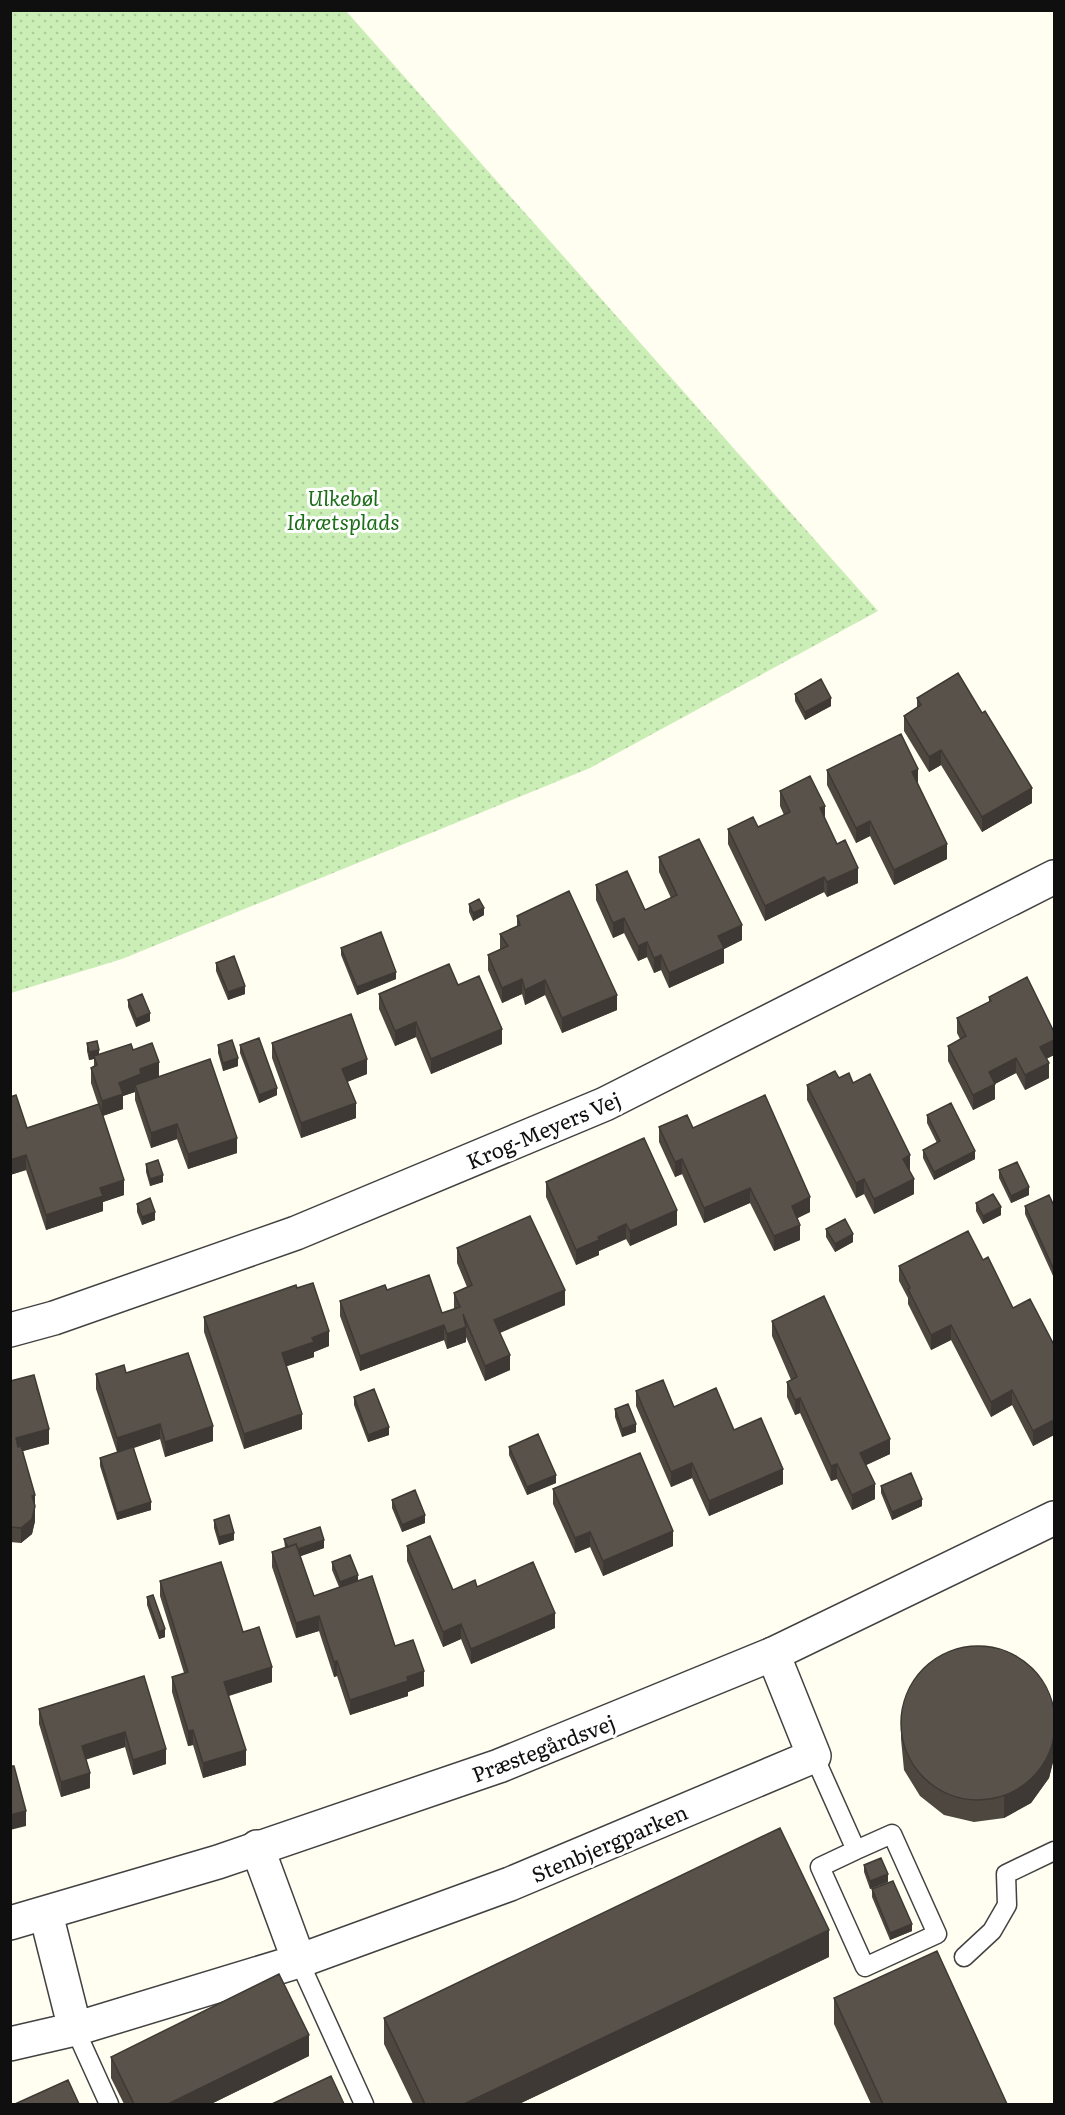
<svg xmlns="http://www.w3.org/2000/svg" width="1065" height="2115" font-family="Literata,serif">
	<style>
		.park { fill: url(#park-dots) }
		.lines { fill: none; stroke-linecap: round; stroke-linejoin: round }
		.service-casing { stroke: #424242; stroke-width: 21 }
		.minor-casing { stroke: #424242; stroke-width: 36 }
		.tertiary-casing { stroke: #424242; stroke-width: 36 }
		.service { stroke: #fff; stroke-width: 18 }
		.minor { stroke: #fff; stroke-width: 33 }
		.tertiary { stroke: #fff; stroke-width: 33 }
		.wall { fill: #4d4740 }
		.shaded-wall { fill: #3e3934 }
		.building { fill: #59524a; stroke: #3e3934; stroke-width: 1.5 }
		.labels { text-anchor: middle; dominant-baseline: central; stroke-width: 6; stroke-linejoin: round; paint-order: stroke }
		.park-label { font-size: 21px; font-style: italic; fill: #1c6e18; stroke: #fff }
		.street-label { font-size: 21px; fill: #0f0f0f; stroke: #fff }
	</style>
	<defs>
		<pattern id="park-dots" width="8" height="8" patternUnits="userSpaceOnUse" patternTransform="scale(1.5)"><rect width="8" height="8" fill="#caeeb6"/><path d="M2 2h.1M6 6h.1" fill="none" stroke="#accb9b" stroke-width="1.8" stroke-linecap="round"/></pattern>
	</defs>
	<rect width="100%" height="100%" fill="#fffef1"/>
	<path class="park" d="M11 10 346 11 878 611 590 768 122 959 11 993Z"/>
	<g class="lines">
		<defs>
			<path id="service" d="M814 1756 856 1850 892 1834 937 1934 865 1967 820 1867 856 1850
				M964 1957 992 1931 1007 1905 1006 1874 1054 1851
				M299 1961 364 2104
				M75 2029 109 2104"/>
			<path id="minor" d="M10 1330 54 1318 296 1233 605 1104 1054 877
				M257 1847 299 1961
				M46 1914 75 2029
				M10 2044 75 2029 299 1961 510 1884 814 1756 773 1654"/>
			<path id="tertiary" d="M10 1923 218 1862 499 1766 773 1654 1054 1518"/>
		</defs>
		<use href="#service" class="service-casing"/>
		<use href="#minor" class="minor-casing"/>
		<use href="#tertiary" class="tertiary-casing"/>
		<use href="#service" class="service"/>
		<use href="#minor" class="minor"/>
		<use href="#tertiary" class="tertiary"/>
	</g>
	<path class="wall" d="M795 694 831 706 805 720 795 701Z
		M917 698 982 713 1032 803 982 832 941 765 929 772 904 731V716L917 708Z
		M827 770 918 784 947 859 894 885 870 836 856 843 827 785Z
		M780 791 825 820 837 844 858 883 827 897 824 892 765 921 728 844V829L758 827 784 815 780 806Z
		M659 857 742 940 724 949V963L669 988 661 970 654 973 647 957 638 961 624 933 613 938 596 900V885L645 910 671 898 659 872Z
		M469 904 484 915 473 921 469 912Z
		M517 916 617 1010 562 1033 545 995 525 1005 522 994 502 1003 488 970V955L500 950V934L517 927Z
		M341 948 396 979 357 995 341 955Z
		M216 963 245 994 228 1000 216 971Z
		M458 985 502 1044 431 1074 416 1037 395 1046 379 1009V994Z
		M989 997 1054 1032V1055L1046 1059 1049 1078 1025 1090 1016 1073 995 1084V1099L973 1110 948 1061V1046L960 1039 957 1033V1018L989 1002Z
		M128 1000 150 1021 136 1027 128 1007Z
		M87 1043 99 1055 133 1050 237 1153 188 1169 177 1139 151 1148 135 1100V1092L123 1096V1109L103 1116 124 1195 103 1202V1211L46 1230 26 1170 10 1175V1097L27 1128 98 1104 91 1083V1068L94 1066V1059L89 1060 87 1051Z
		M272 1043 367 1074 347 1082 356 1118 301 1138 272 1058Z
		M218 1045 238 1066 223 1071 218 1053Z
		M240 1045 277 1095 259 1103 240 1053Z
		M839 1078 853 1083 910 1170V1171L914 1194 874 1214 864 1194 856 1198 807 1100V1085Z
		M927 1115 975 1159 934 1180 923 1158V1150L937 1143 927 1123Z
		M659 1127 693 1128 810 1212 797 1218 800 1240 774 1251 750 1203 704 1223 682 1174 675 1177 659 1142Z
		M146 1164 163 1182 150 1186 146 1172Z
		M999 1170 1029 1195 1011 1203 999 1178Z
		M546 1182 677 1225 630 1246 626 1239 599 1251V1255L576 1265 546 1197Z
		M976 1203 1001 1215 983 1224 976 1211Z
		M137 1204 155 1220 142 1225 137 1212Z
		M1025 1206H1054V1278L1025 1214Z
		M826 1229 853 1242 835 1252 826 1237Z
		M457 1248 565 1305 500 1333 510 1370 485 1381 466 1337V1342L447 1349 444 1340 360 1371 340 1316V1301L387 1290 442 1313 454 1309V1293L467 1287 457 1263Z
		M983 1260 1013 1308 1054 1345V1435L1033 1446 1012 1405 991 1417 951 1340 931 1350 908 1304V1298L899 1281V1266Z
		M297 1288 329 1346 314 1352V1357L286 1366 302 1429 244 1449 204 1332V1317Z
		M772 1321 890 1454 866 1465 875 1499 852 1510 837 1479 831 1481 800 1413 795 1415 787 1397V1382L791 1380 772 1336Z
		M126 1373 213 1441 165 1457 160 1439 134 1448 151 1510 117 1520 100 1466V1458L117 1452 96 1389V1374Z
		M10 1381 49 1444 23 1451 35 1510V1521L32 1534 21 1543 10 1542Z
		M636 1391 674 1407 783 1484 709 1516 692 1478 671 1487 636 1406Z
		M354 1397 389 1435 368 1442 354 1405Z
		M615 1409 636 1432 622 1437 615 1417Z
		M509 1447 556 1483 527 1495 509 1455Z
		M881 1486 922 1506 892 1520 881 1493Z
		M553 1489 673 1546 603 1576 590 1547 575 1553 553 1504Z
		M392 1500 425 1523 402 1532 392 1508Z
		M214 1520 234 1540 219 1545 214 1528Z
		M284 1539 324 1548 300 1556 314 1596 339 1587 332 1570V1562L358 1581 395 1646 424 1686 408 1692V1696L350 1715 337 1676 334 1677 319 1631 296 1638 272 1567V1552L285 1548Z
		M407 1546 453 1590 477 1587 555 1628 471 1664 461 1639 443 1647 407 1561Z
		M160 1581 243 1632 272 1682 229 1696 246 1765 203 1778 193 1745 188 1746 172 1692V1677L184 1673 160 1596Z
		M147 1597 165 1637 159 1639 147 1605Z
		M144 1676 166 1764 133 1775 125 1747 86 1759 90 1788 61 1797 39 1724V1709Z
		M1054 1711V1758L1049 1778 1031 1803 1004 1818 974 1822 944 1815 920 1796 904 1770 901 1739V1718Z
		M864 1865 888 1882 870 1889 864 1872Z
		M872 1889 912 1931 890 1940 872 1897Z
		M829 1957 519 2104H413L384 2044V2018Z
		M834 1998 1007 2104H871L834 2024Z
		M309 2056 211 2104H124L111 2078V2057Z"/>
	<path class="shaded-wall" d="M831 698V706L805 720V712Z
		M941 750V765L929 772V757Z
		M918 769V784L912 787V772Z
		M1032 788V803L982 832V817Z
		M825 806V821L820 808Z
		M870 821V836L856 843V828Z
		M947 844V859L894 885V870Z
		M858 868V883L827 897V882Z
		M824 877V892L765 921V906Z
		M484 908V915L473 921V913Z
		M624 918V933L613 938V923Z
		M742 925V940L724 949V963L669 988V973L718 936Z
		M647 942V957L638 961V946Z
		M661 955V970L654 973V958Z
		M396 972V979L357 995V987Z
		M522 979V994L502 1003V988Z
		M545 980V995L525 1005V990Z
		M245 986V994L228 1000V992Z
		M617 995V1010L562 1033V1018Z
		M150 1013V1021L136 1027V1019Z
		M416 1022V1037L395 1046V1031Z
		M502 1029V1044L431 1074V1059Z
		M1054 1040V1055L1040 1062V1047Z
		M99 1050V1058L94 1056V1059L89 1060V1052Z
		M238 1058V1066L223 1071V1063Z
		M1016 1058V1073L989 1087V1072Z
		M367 1059V1074L342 1084V1069Z
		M159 1062V1077L135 1085V1092L123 1096V1109L102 1116V1101L119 1083 140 1069Z
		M1049 1063V1078L1025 1090V1075Z
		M995 1084V1099L973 1110V1095Z
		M277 1088V1095L259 1103V1095Z
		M356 1103V1118L301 1138V1123Z
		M177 1124V1139L151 1148V1133Z
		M237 1138V1153L188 1169V1154Z
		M975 1151V1159L934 1180V1172Z
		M26 1155V1170L10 1175V1160Z
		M910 1155V1170L903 1174V1159Z
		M682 1159V1174L675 1177V1162Z
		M163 1175V1182L150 1186V1179Z
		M864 1179V1194L856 1198V1183Z
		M914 1179V1194L874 1214V1199Z
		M124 1180V1195L103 1202V1211L46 1230V1215L100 1188Z
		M1029 1187V1195L1011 1203V1196Z
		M750 1188V1203L704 1223V1208Z
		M810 1197V1212L792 1221V1206Z
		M1001 1207V1215L983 1224V1216Z
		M677 1210V1225L630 1246V1231Z
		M155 1212V1220L142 1225V1217Z
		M626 1224V1239L599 1251V1255L576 1265V1250L598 1237Z
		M800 1225V1240L774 1251V1236Z
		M853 1234V1242L835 1252V1244Z
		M565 1290V1305L494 1335V1320Z
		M444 1325V1340L360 1371V1356Z
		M951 1325V1340L931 1350V1335Z
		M466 1327V1342L447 1349V1334Z
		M329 1331V1346L314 1352V1357L282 1368V1353L312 1338Z
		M510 1355V1370L485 1381V1366Z
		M1012 1390V1405L991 1417V1402Z
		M800 1398V1413L795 1415V1400Z
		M302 1414V1429L244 1449V1434Z
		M1054 1420V1435L1033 1446V1431Z
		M160 1424V1439L117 1453V1438Z
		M636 1424V1432L622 1437V1429Z
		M213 1426V1441L165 1457V1442Z
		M389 1427V1435L368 1442V1435Z
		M49 1429V1444L16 1453V1438Z
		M890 1439V1454L860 1468V1453Z
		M692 1463V1478L671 1487V1472Z
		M837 1464V1479L831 1481V1466Z
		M783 1469V1484L709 1516V1501Z
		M556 1475V1483L527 1495V1487Z
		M875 1484V1499L852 1510V1495Z
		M35 1495V1521L32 1534 21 1543V1528L32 1496Z
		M922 1499V1506L892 1520V1512Z
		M151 1502V1510L117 1520V1513Z
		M425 1515V1523L402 1532V1525Z
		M673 1531V1546L603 1576V1561Z
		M590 1532V1547L575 1553V1538Z
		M234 1533V1540L219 1545V1537Z
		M324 1540V1548L290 1560V1552Z
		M358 1575V1583L340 1590V1582Z
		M555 1613V1628L471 1664V1649Z
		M319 1616V1631L296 1638V1623Z
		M461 1624V1639L443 1647V1632Z
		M165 1629V1637L159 1639V1632Z
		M337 1661V1676L334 1677V1662Z
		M272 1667V1682L224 1697V1682Z
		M424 1671V1686L408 1692V1696L350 1715V1700L407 1677Z
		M193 1730V1745L188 1746V1731Z
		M125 1732V1747L82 1761V1746Z
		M1054 1737V1758L1049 1778 1031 1803 1004 1818V1797Z
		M166 1749V1764L133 1775V1760Z
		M246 1750V1765L203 1778V1763Z
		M90 1773V1788L61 1797V1782Z
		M26 1811V1826L10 1830V1815Z
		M888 1874V1882L870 1889V1881Z
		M912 1924V1931L890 1940V1933Z
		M829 1930V1957L519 2104H464Z
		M309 2035V2056L211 2104H168Z"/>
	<path class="building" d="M958 673 982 713 985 711 1032 788 982 817 941 750 929 757 904 716 921 705 917 698Z
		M821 679 831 698 805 712 795 694Z
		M901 734 918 769 912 772 947 844 894 870 870 821 856 828 827 770Z
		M810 776 825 806 820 808 837 844 845 840 858 868 827 882 824 877 765 906 728 829 753 817 758 827 790 812 780 791Z
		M699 839 742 925 718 936 724 948 669 973 661 955 654 958 647 942 638 946 624 918 613 923 596 885 627 871 645 910 677 895 659 857Z
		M569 891 617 995 562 1018 545 980 525 990 522 979 502 988 488 955 508 946 500 934 520 925 517 916Z
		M479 899 484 908 473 913 469 904Z
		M381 932 396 972 357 987 341 948Z
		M234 956 245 986 228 992 216 963Z
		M449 964 458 985 479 976 502 1029 431 1059 416 1022 395 1031 379 994Z
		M1027 977 1054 1032V1040L1040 1047 1049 1063 1025 1075 1016 1058 989 1072 995 1084 973 1095 948 1046 966 1036 957 1018 991 1001 989 997Z
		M142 994 150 1013 136 1019 128 1000Z
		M351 1014 367 1059 342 1069 356 1103 301 1123 272 1043Z
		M259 1038 277 1088 259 1095 240 1045Z
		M232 1040 238 1058 223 1063 218 1045Z
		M97 1041 99 1050 89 1052 87 1043Z
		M152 1043 159 1062 140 1069 141 1074 119 1083 123 1094 102 1101 91 1068 97 1065 94 1056 131 1044 133 1050Z
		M210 1059 237 1138 188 1154 177 1124 151 1133 135 1085Z
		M835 1071 839 1078 849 1073 853 1083 870 1074 910 1155 903 1159 914 1179 874 1199 864 1179 856 1183 807 1085Z
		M16 1095 27 1128 99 1104 124 1180 100 1188 103 1196 46 1215 26 1155 10 1160V1097Z
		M765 1095 810 1197 792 1206 800 1225 774 1236 750 1188 704 1208 682 1159 675 1162 659 1127 687 1115 693 1128Z
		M951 1103 975 1151 934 1172 923 1150 940 1141 927 1115Z
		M644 1138 677 1210 630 1231 626 1224 598 1237 599 1240 576 1250 546 1182Z
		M158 1160 163 1175 150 1179 146 1164Z
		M1017 1162 1029 1187 1011 1196 999 1170Z
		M993 1194 1001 1207 983 1216 976 1203Z
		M1049 1195 1054 1206V1270L1025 1206Z
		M150 1198 155 1212 142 1217 137 1204Z
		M530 1216 565 1290 494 1320 510 1355 485 1366 463 1314 466 1327 447 1334 444 1325 360 1356 340 1301 385 1285 387 1290 429 1275 442 1313 460 1307 454 1293 472 1285 457 1248Z
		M845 1219 853 1234 835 1244 826 1229Z
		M968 1231 983 1260 988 1257 1013 1308 1030 1299 1054 1345V1420L1033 1431 1012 1390 991 1402 951 1325 931 1335 908 1289 910 1288 899 1266Z
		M313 1283 329 1331 312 1338 314 1342 282 1353 302 1414 244 1434 204 1317 296 1285 297 1288Z
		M824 1296 890 1439 860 1453 875 1484 852 1495 837 1464 831 1466 800 1398 795 1400 787 1382 797 1377 772 1321Z
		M188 1353 213 1426 165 1442 160 1424 117 1438 96 1374 124 1365 126 1373Z
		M34 1375 49 1429 16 1438 18 1447 21 1446 35 1495 32 1496 35 1506 32 1519 21 1528 10 1527V1381Z
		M663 1380 674 1407 716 1388 734 1430 761 1418 783 1469 709 1501 692 1463 671 1472 636 1391Z
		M374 1389 389 1427 368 1435 354 1397Z
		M628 1404 636 1424 622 1429 615 1409Z
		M538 1434 556 1475 527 1487 509 1447Z
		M133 1447 151 1502 117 1513 100 1458Z
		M640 1453 673 1531 603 1561 590 1532 575 1538 553 1489Z
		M911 1473 922 1499 892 1512 881 1486Z
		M415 1490 425 1515 402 1525 392 1500Z
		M229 1515 234 1533 219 1537 214 1520Z
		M320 1527 324 1540 298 1549 296 1544 288 1547 284 1539Z
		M430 1536 453 1590 475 1580 477 1587 533 1562 555 1613 471 1649 461 1624 443 1632 407 1546Z
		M296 1544 314 1596 372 1576 395 1646 413 1640 424 1671 407 1677 408 1681 350 1700 337 1661 334 1662 319 1616 296 1623 272 1552Z
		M350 1555 358 1575 340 1582 332 1562Z
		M221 1562 243 1632 259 1627 272 1667 224 1682 246 1750 203 1763 193 1730 188 1731 172 1677 188 1672 160 1581Z
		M153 1595 165 1629 159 1632 147 1597Z
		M901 1723a77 77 0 1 1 154 0a77 77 0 1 1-154 0Z
		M144 1676 166 1749 133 1760 125 1732 82 1746 90 1773 61 1782 39 1709Z
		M10 1766H14L26 1811 10 1815Z
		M780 1828 829 1930 464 2104H425L384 2018Z
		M881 1858 888 1874 870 1881 864 1865Z
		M893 1881 912 1924 890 1933 872 1889Z
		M937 1951 1007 2104H883L834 1998Z
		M279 1974 309 2035 168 2104H134L111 2057Z
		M331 2076 344 2104H272Z
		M68 2080 79 2104H15Z"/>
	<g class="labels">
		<g class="park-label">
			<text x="343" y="496">Ulkebøl<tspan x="343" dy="24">Idrætsplads</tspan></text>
		</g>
		<g class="street-label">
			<text transform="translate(543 1129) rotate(-23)">Krog-Meyers Vej</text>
			<text transform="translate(543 1747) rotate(-21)">Præstegårdsvej</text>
			<text transform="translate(609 1842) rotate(-23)">Stenbjergparken</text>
		</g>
	</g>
	<rect width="1065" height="2115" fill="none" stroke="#0f0f0f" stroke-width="24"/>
</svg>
